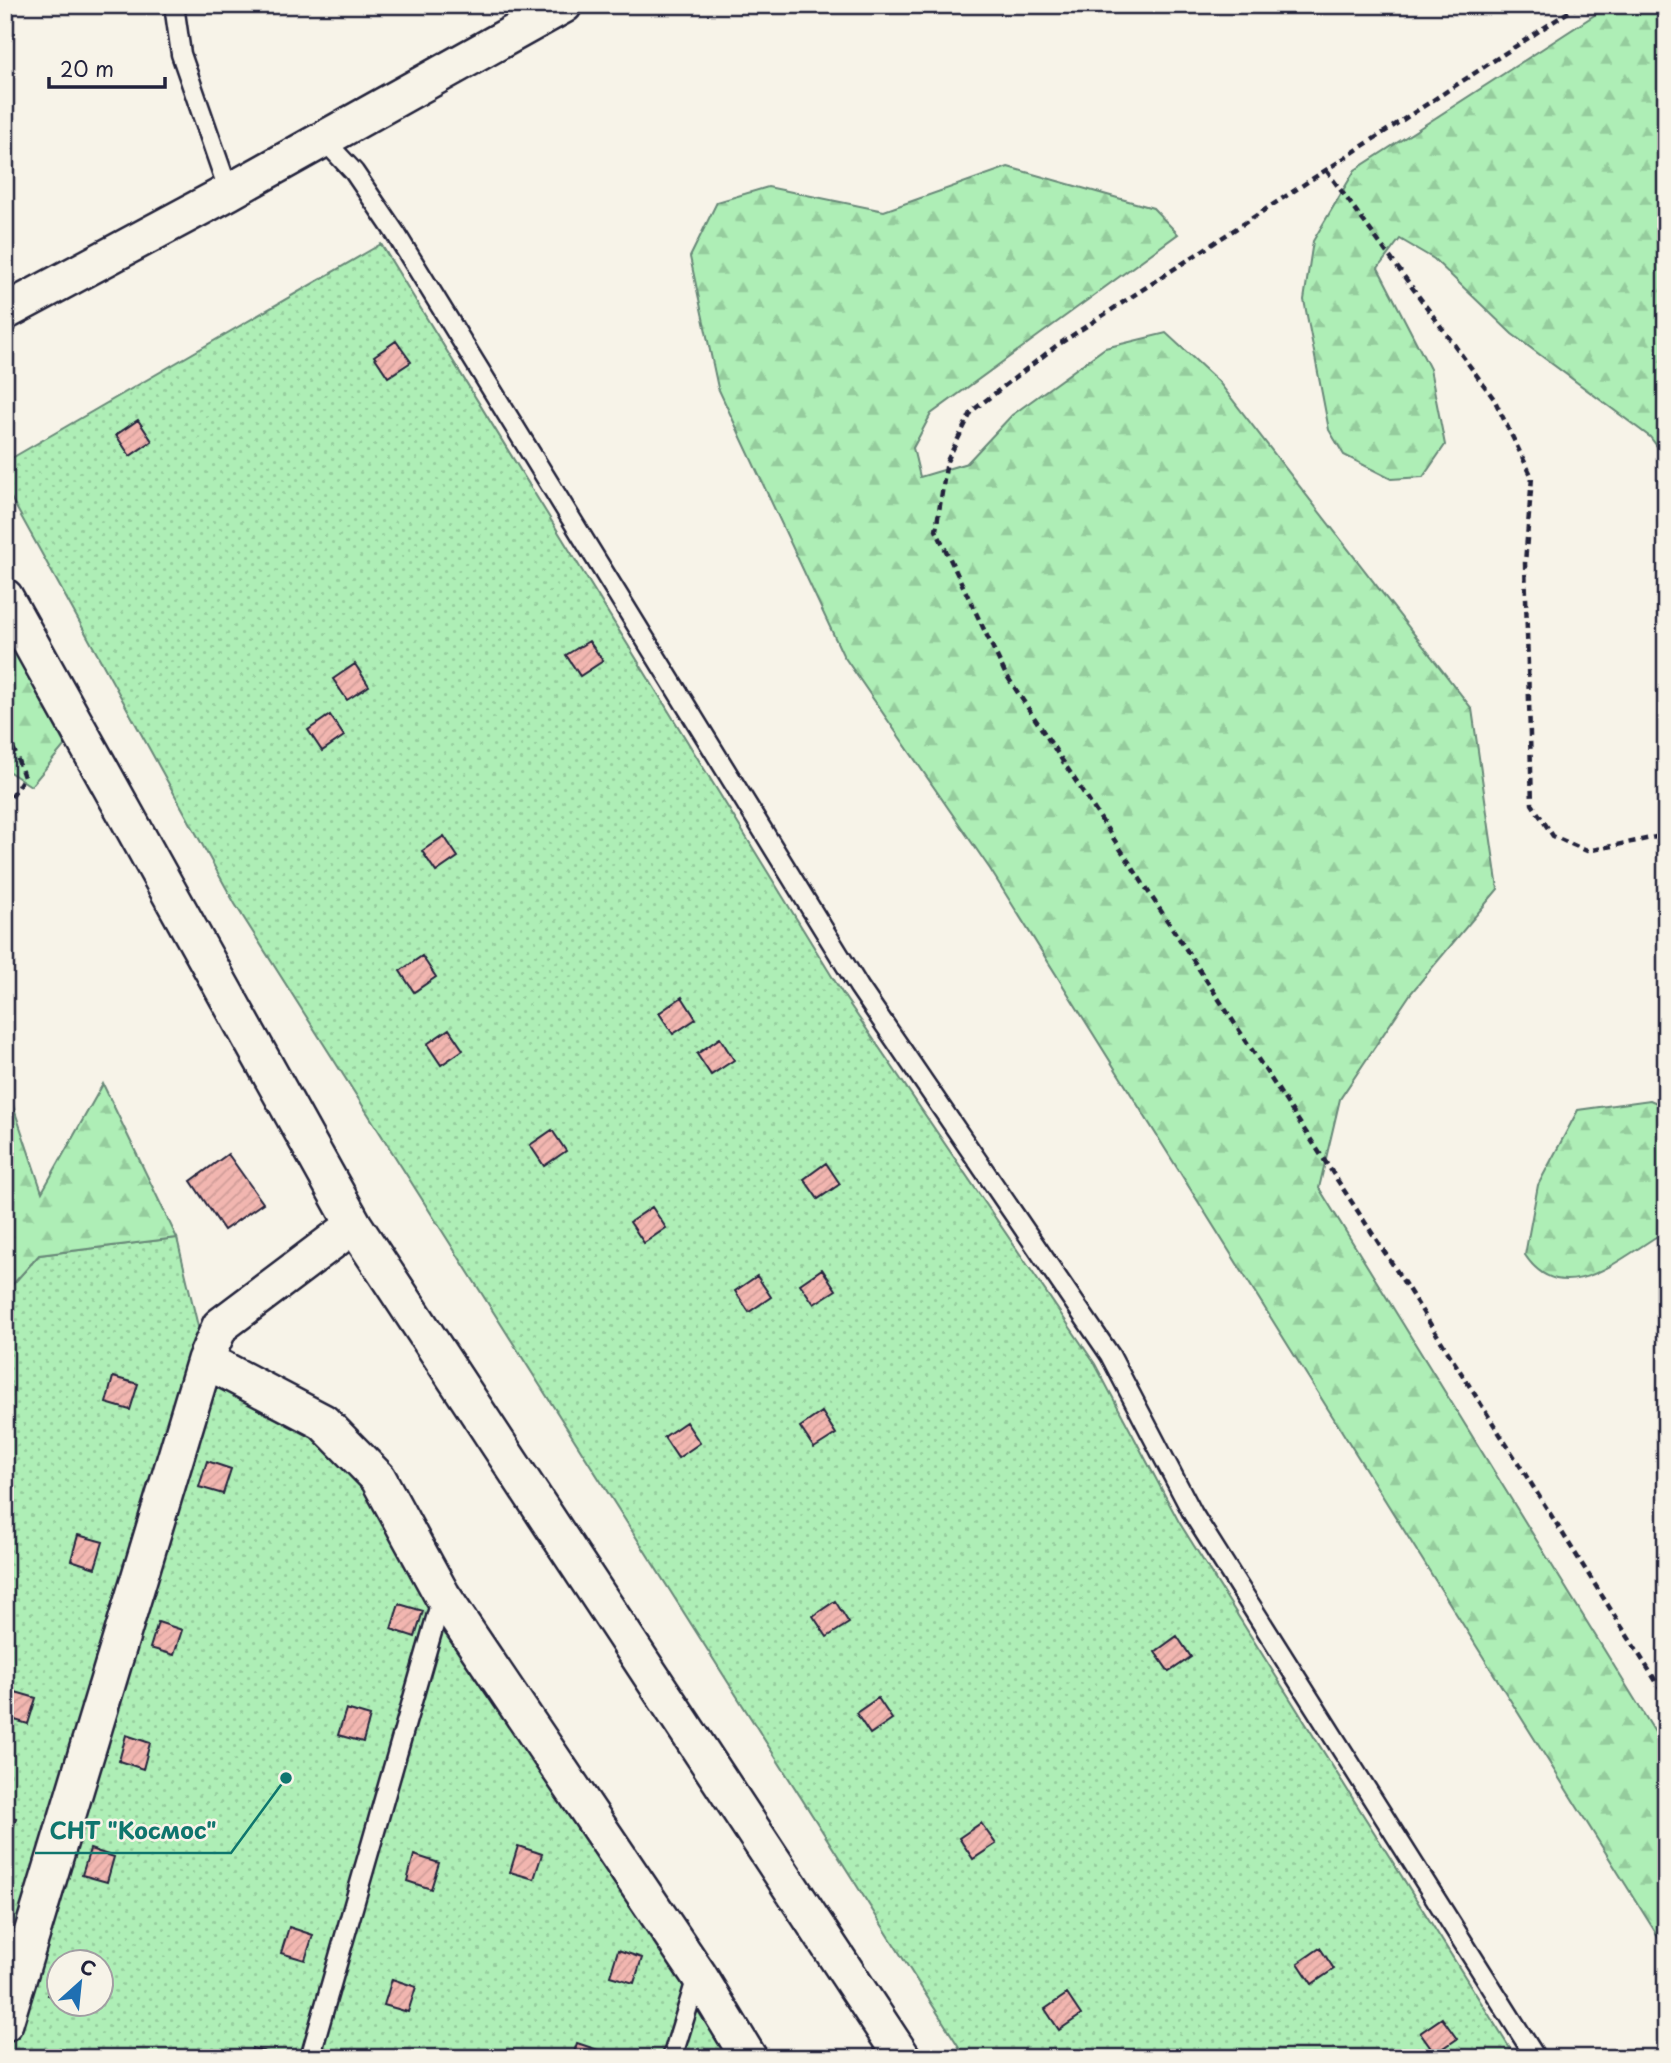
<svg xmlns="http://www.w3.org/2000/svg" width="1671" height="2063" font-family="'Playpen Sans',sans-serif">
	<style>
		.grass { fill: url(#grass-dots); stroke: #688878; stroke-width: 2; fill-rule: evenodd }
		.forest { fill: url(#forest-firs); stroke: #688878; stroke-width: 2 }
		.building { fill: url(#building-hatch); stroke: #22223b; stroke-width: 2 }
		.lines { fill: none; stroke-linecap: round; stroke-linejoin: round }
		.lane-casing { stroke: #22223b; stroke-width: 23 }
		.street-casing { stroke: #22223b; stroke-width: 40 }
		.path { stroke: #22223b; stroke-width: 4.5; stroke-dasharray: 7 5; stroke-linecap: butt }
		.lane { stroke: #f7f3e8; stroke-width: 18 }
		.street { stroke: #f7f3e8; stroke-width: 35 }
		.leader { fill: none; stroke: #0f766e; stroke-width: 2.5 }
		.callout-dot { fill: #0f766e; stroke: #f7f3e8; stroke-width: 2.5 }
		.callout-label { font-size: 23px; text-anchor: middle; font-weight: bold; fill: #0f766e; stroke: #f7f3e8; stroke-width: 5; stroke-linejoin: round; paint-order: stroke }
	</style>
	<defs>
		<pattern id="grass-dots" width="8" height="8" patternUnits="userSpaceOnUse" patternTransform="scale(1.75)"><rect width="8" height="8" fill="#aeeeb6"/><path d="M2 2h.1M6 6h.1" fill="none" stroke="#95cc9d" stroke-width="1.8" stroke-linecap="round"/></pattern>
		<pattern id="forest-firs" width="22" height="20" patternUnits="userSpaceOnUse" patternTransform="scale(1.75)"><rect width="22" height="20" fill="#aeeeb6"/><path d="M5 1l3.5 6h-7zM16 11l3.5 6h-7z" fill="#95cc9d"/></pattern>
		<pattern id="building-hatch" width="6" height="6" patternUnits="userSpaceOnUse" patternTransform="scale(1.75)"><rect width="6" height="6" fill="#f2b6b0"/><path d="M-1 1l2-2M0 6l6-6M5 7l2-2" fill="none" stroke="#cf9c98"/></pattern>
	</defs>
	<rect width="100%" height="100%" fill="#f7f3e8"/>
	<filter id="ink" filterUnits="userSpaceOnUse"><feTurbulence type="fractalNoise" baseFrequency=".0143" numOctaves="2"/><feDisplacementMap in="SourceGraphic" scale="14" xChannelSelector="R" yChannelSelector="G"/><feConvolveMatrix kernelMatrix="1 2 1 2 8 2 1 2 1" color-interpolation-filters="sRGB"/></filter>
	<g filter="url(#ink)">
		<path class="grass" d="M381 244 844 996 1095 1364 1179 1522 1516 2058H966L235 904 5 487V462Z
			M177 1238 206 1360 323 1422 749 2058H5V1293L39 1255ZM60 1962H102V2004H60Z"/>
		<path class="forest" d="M1610 5H1666V458L1650 437 1512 334 1434 259 1400 239 1378 268 1430 369 1445 445 1423 477 1391 479 1344 455 1329 430 1304 300 1313 241 1355 170Z
			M1008 167 1153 208 1178 234 931 414 913 448 920 477 967 463 1012 415 1105 348 1166 333 1218 381 1472 709 1498 889 1411 993 1340 1099 1319 1188 1666 1750V1949L990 869 843 655 718 388 690 257 717 202 768 187 884 211Z
			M5 633 65 745 31 786 5 769Z
			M103 1084 177 1238 39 1255 5 1293V1092L10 1097 42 1192Z
			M1650 1100 1666 1107V1237H1656C1617 1261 1561 1310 1525 1255L1538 1185 1578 1110Z"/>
		<path class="building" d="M396 341 411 362 388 377 374 356Z
			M138 420 152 441 130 456 116 435Z
			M589 641 603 661 580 676 566 655Z
			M355 664 369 686 347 700 333 679Z
			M330 715 344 736 322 751 308 730Z
			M444 836 458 857 436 872 422 851Z
			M422 956 436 977 414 992 400 971Z
			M682 997 696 1019 673 1034 659 1013Z
			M449 1029 463 1050 441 1065 427 1044Z
			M720 1038 734 1060 711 1075 697 1054Z
			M552 1130 566 1151 544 1166 530 1145Z
			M228 1154 263 1203 224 1230 191 1181Z
			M826 1163 840 1184 818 1199 804 1179Z
			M652 1207 666 1228 644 1243 630 1222Z
			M822 1269 836 1290 814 1304 800 1284Z
			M757 1276 771 1297 749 1312 735 1291Z
			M113 1377 138 1384 130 1410 106 1403Z
			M822 1412 836 1434 814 1448 800 1427Z
			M686 1422 700 1443 678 1458 664 1437Z
			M207 1461 231 1469 223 1494 199 1487Z
			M78 1535 103 1542 95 1568 71 1560Z
			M835 1601 849 1623 827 1637 813 1616Z
			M399 1604 423 1611 415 1637 391 1629Z
			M158 1622 182 1630 174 1655 150 1648Z
			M1177 1636 1191 1657 1169 1672 1155 1652Z
			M12 1691 36 1698 28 1724 5 1717Z
			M878 1698 892 1719 870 1734 856 1713Z
			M346 1709 370 1716 363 1742 338 1735Z
			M126 1735 150 1743 143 1769 119 1761Z
			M5 1815 16 1818 8 1844 5 1843Z
			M981 1823 996 1844 973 1859 959 1838Z
			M518 1846 542 1854 534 1879 510 1872Z
			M90 1849 114 1857 107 1882 82 1875Z
			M414 1855 439 1863 431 1889 407 1881Z
			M289 1927 313 1935 305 1960 281 1953Z
			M1320 1948 1334 1969 1312 1984 1298 1963Z
			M618 1950 642 1958 634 1983 610 1976Z
			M56 1969 60 1970V1998L48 1995Z
			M392 1979 416 1987 408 2012 384 2005Z
			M1067 1994 1081 2015 1059 2030 1045 2009Z
			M1442 2018 1457 2039 1435 2054 1420 2033Z
			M577 2043 601 2051 599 2058H572Z
			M252 2048 276 2055 275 2058H249Z"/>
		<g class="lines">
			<defs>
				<path id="lane" d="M174 5 181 54 229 192
					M323 139 354 172 396 234 859 987 1110 1355 1193 1514 1536 2058
					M310 2058 442 1597
					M672 2058 698 1974"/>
				<path id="street" d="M5 312 229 192 564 5
					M5 597 354 1225 903 2058
					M205 1360 323 1422 378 1478 442 1595 698 1974 749 2058
					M5 2023 205 1360 220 1326 354 1225"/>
			</defs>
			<use href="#lane" class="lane-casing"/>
			<use href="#street" class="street-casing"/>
			<path class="path" d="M1579 5 1056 346 972 411 947 461 936 530 1005 673 1393 1265 1666 1697
				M1326 170 1494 399 1532 477 1525 563 1532 804 1553 836 1587 851 1666 835
				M5 725 24 777 5 807"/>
			<use href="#lane" class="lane"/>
			<use href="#street" class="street"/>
		</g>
	</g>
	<path class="leader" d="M286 1778L231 1853H35"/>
	<circle class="callout-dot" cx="286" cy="1778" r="7"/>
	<g class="callout-label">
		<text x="133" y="1839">СНТ "Космос"</text>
	</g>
	<rect width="1671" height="2063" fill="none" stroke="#f7f3e8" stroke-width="28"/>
	<rect x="14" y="14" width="1643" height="2035" fill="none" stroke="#22223b" stroke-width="2.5" filter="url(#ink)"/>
	<g transform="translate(80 1983) rotate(27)"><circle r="33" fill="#f7f3e8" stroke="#a29fa3" stroke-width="2"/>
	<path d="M0-5L12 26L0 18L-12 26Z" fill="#1f6fb2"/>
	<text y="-10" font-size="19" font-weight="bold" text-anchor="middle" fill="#22223b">С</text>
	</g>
	<path d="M49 77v10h116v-10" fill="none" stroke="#22223b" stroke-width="3.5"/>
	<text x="60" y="77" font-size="21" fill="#22223b" stroke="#f7f3e8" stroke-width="5" paint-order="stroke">20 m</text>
</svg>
